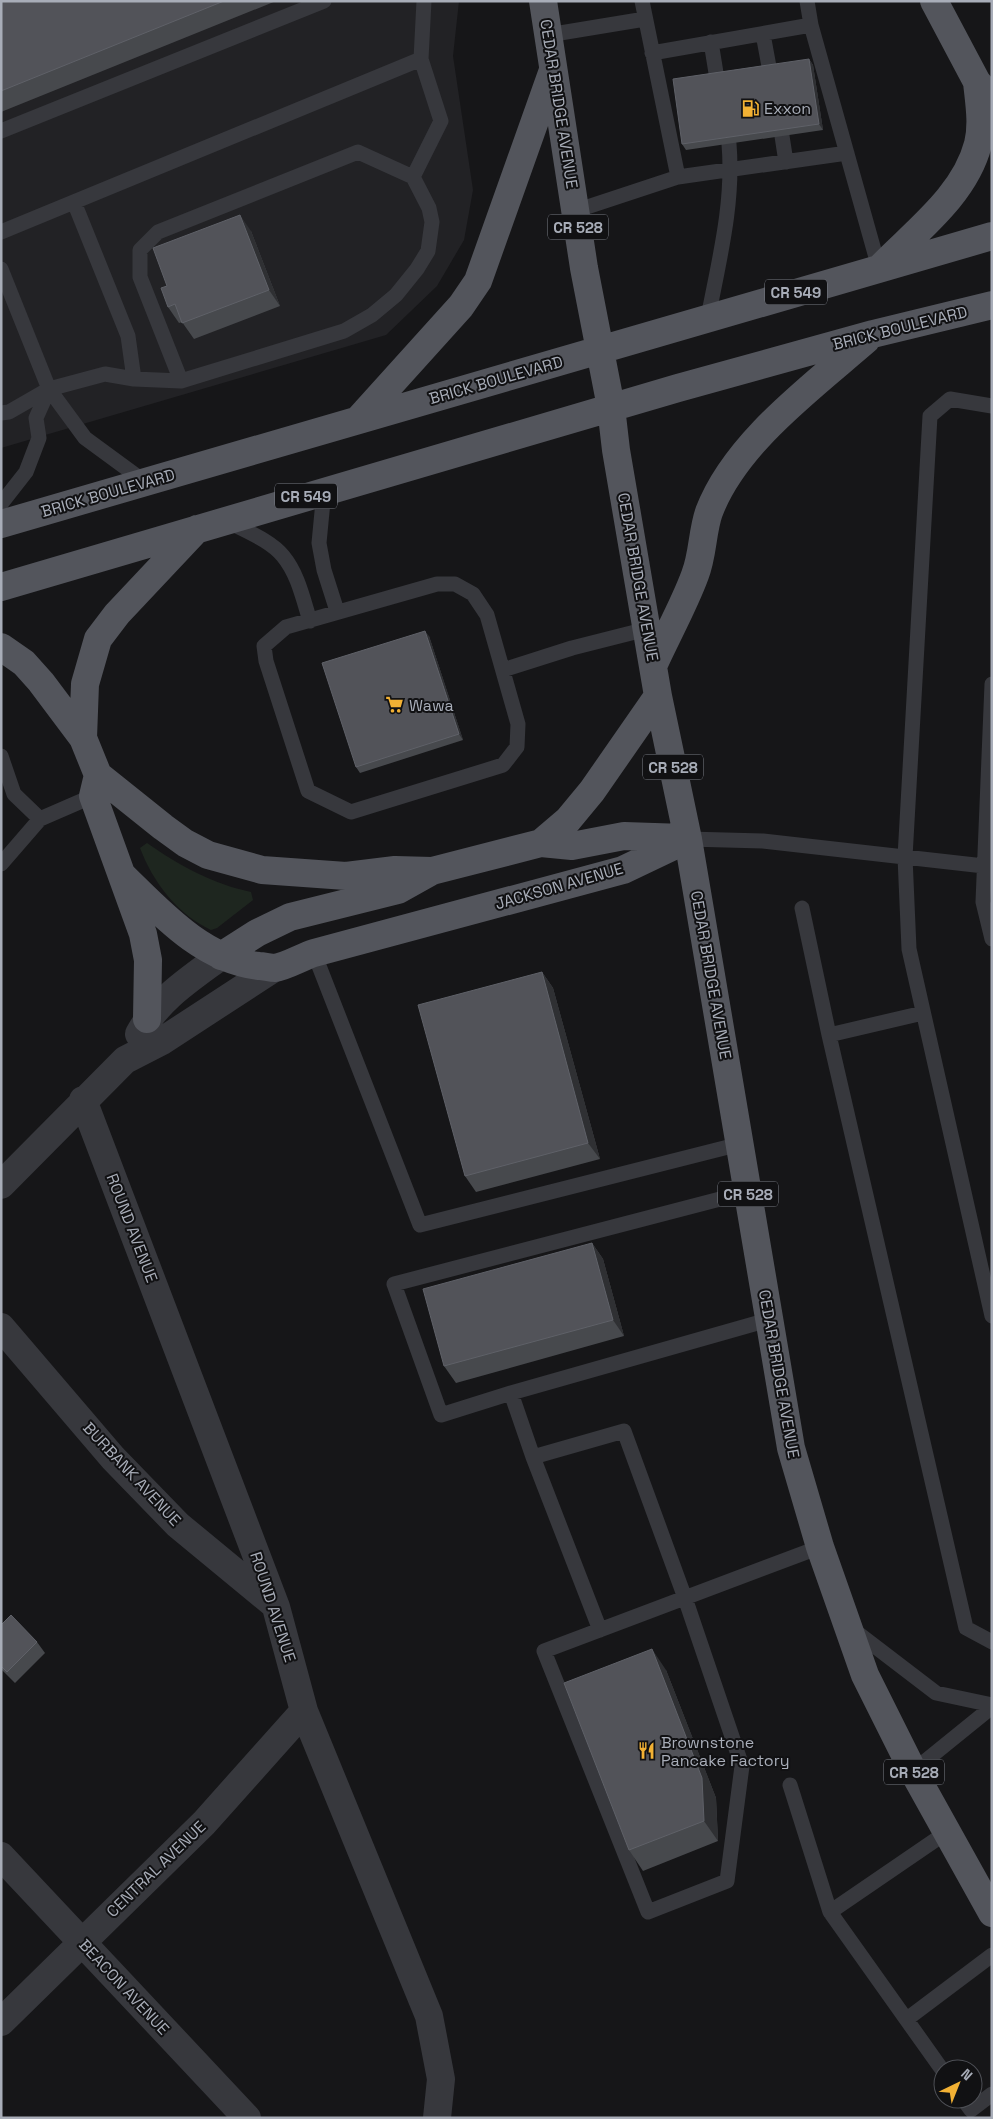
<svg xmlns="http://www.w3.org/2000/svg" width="993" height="2119" font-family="'Space Grotesk',sans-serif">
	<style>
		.built { fill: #222225 }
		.green { fill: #1e261f }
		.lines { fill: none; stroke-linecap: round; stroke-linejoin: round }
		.lane { stroke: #37383d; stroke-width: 15 }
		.street { stroke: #37383d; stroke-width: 28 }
		.primary { stroke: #53555c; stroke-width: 28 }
		.wall { fill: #47494d }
		.shaded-wall { fill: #2f3033 }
		.building { fill: #525359; stroke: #5f6168 }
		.labels { text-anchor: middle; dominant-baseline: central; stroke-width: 4; stroke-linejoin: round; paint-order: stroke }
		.shield { fill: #111113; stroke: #7b7e86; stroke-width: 1 }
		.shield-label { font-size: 15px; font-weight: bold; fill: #a8adb8 }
		.street-label { font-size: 16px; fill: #a8adb8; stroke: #111113 }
		.poi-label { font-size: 16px; fill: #a8adb8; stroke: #111113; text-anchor: start }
	</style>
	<rect width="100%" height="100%" fill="#161618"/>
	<path class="built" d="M1 1H459L453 56 473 190 464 240 437 286 386 335 1 448Z"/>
	<path class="green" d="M147 843C178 865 213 884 251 892L253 900 217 928 211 930C177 914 153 882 140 848Z"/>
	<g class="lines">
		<path class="lane" d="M642 1 678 177
			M807 1 811 25
			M763 34 770 72
			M548 35 645 19
			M711 42 717 79
			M652 53 811 25 879 268
			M1 131 324 1
			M782 136 786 162
			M413 177 441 121 421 59 424 1
			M74 202 128 336 134 379
			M575 211 678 177 847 153
			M1 232 421 59
			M1 269 49 389 85 438 145 482
			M708 318C719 260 734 203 729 144
			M992 406 950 399 930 416 905 857 909 949 992 1316
			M1 413 9 412 49 389 105 374 134 379 181 381 344 331 372 315 396 295 417 269 428 251 432 222 429 208 413 177 358 152 158 232 140 250V277L181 381
			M324 491 319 543 324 570 337 611
			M1 504 26 472 39 438 36 418 49 389
			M227 521C245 531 270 540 283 556 298 574 303 599 310 621
			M437 584H455L473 594 487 615 518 724 517 747 503 765 351 812 308 791 266 661 264 646 286 627Z
			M503 670 572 648 647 629
			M992 684 983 902 992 939
			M1 756 14 794 40 819
			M688 839 763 841 984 866
			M1 864 40 819 93 796
			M802 908 829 1035 966 1628 992 1642
			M314 953 420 1225 740 1144
			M829 1035 923 1013
			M747 1192 394 1284 441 1415 511 1393 768 1320
			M511 1393 533 1457
			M851 1628 936 1693 992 1705
			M600 1630 533 1457 624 1431 685 1598 742 1766 727 1881 648 1912 544 1651C636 1616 728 1581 820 1547
			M913 1771 992 1707
			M790 1785 830 1912
			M907 2019 992 1955
			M943 2071 830 1912 947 1832
			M963 2099 971 2110 992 2094"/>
		<path class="street" d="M139 1034C158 999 190 979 221 956
			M83 1100 276 1607 304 1711 429 2016 441 2079 437 2118
			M1 1185 125 1060 162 1041 274 968
			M1 1327 113 1458 178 1525 275 1605
			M1 1856 247 2118
			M1 2022 204 1823 304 1711"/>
		<path class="primary" d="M543 1 584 268 611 407 616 450 658 696 688 839 791 1448 820 1547 865 1675 913 1771 992 1913
			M934 1 977 82 990 97
			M881 267C916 231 965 195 978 144 983 124 979 102 977 82
			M359 419 461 306 478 281 552 73
			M1 524 992 236
			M1 587 678 388 873 334 992 305
			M1 647 24 663 41 682 83 738 98 775 163 827 185 843 208 855 262 870 346 876 395 870 432 871
			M654 664C667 635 684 605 695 575 703 555 702 532 709 512 735 443 812 387 866 340
			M83 738 85 684 98 639 117 614 197 529
			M98 775 93 796 143 934 148 960 147 1019
			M541 843 568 820 592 791 658 696
			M123 876C161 913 203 960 259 966 264 966 270 968 275 968 287 966 302 957 314 953L623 870 688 839
			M221 956 257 933 290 917 398 890 432 871 541 843 572 846 624 836 684 838"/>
	</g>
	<path class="wall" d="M1 1H276L1 112Z
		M809 59 813 65 823 130 686 150 682 144Z
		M251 231 280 306 194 339 182 322 179 323 168 307 167 286Z
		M429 636 463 740 360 773 356 767Z
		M542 972 553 988 600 1159 476 1192 465 1176Z
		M592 1243 603 1259 624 1336 456 1383 444 1366Z
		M1 1625 37 1642 45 1653 15 1683 1 1669Z
		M666 1670 716 1798 718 1841 643 1871 629 1850Z"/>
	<path class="shaded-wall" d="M809 59 813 65 823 130 819 124Z
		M240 215 251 231 280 306 269 290Z
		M425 631 429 636 463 740 459 734Z
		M542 972 553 988 600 1159 588 1143Z
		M592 1243 603 1259 624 1336 613 1320Z
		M652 1649 666 1670 716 1798 718 1841 704 1821Z"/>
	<path class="building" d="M1 1H224L1 91Z
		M809 59 819 124 682 144 673 79Z
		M240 215 269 290 182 323 175 304 168 307 161 288 167 286 153 248Z
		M425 631 459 734 356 767 322 663Z
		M542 972 588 1143 465 1176 418 1005Z
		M592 1243 613 1320 444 1366 423 1289Z
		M11 1615 37 1642 7 1672 1 1666V1625Z
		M652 1649 702 1778 704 1821 629 1850 564 1683Z"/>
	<defs>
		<symbol id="fuel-bare" viewBox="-9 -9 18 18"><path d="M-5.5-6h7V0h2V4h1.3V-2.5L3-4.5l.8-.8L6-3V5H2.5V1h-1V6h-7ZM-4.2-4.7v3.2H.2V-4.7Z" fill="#f2b134" stroke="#111113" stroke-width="2.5" paint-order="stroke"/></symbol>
		<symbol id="supermarket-bare" viewBox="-9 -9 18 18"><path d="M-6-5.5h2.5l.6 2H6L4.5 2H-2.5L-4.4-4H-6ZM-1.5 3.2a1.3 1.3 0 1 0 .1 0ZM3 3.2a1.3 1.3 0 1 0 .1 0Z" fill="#f2b134" stroke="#111113" stroke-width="2.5" paint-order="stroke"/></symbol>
		<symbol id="restaurant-bare" viewBox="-9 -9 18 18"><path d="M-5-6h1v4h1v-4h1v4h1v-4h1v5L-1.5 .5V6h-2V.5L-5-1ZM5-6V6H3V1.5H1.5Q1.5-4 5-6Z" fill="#f2b134" stroke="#111113" stroke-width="2.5" paint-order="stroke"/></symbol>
	</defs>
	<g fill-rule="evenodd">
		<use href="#fuel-bare" x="738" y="96" width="25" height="25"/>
		<use href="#supermarket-bare" x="382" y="692" width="25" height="25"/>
		<use href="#restaurant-bare" x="634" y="1738" width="25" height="25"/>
	</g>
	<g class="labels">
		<g class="shield">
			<rect x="548" y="214.5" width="60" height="25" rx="4"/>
			<rect x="765" y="279.5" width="62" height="25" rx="4"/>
			<rect x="275" y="483.5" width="62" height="25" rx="4"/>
			<rect x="643" y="754.5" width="60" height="25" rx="4"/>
			<rect x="718" y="1181.5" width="60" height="25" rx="4"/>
			<rect x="884" y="1759.5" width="60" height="25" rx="4"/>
		</g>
		<g class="shield-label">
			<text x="578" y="227">CR 528</text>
			<text x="796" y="292">CR 549</text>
			<text x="306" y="496">CR 549</text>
			<text x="673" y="767">CR 528</text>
			<text x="748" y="1194">CR 528</text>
			<text x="914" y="1772">CR 528</text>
		</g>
		<g class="street-label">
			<text transform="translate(559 104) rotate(81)">CEDAR BRIDGE AVENUE</text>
			<text transform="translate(900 328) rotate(-14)">BRICK BOULEVARD</text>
			<text transform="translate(496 380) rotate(-16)">BRICK BOULEVARD</text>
			<text transform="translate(108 493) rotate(-16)">BRICK BOULEVARD</text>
			<text transform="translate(638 577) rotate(80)">CEDAR BRIDGE AVENUE</text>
			<text transform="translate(559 886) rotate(-16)">JACKSON AVENUE</text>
			<text transform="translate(711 975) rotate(80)">CEDAR BRIDGE AVENUE</text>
			<text transform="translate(132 1228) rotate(69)">ROUND AVENUE</text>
			<text transform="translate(779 1374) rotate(80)">CEDAR BRIDGE AVENUE</text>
			<text transform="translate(132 1474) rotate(47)">BURBANK AVENUE</text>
			<text transform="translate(273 1607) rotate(72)">ROUND AVENUE</text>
			<text transform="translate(156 1869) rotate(-44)">CENTRAL AVENUE</text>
			<text transform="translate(124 1987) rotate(47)">BEACON AVENUE</text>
		</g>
		<g class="poi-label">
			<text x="764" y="108">Exxon</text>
			<text x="409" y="705">Wawa</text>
			<text x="661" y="1742">Brownstone<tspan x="661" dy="18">Pancake Factory</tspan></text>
		</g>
	</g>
	<rect width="993" height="2119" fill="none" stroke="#a8adb8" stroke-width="5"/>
	<g transform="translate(958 2084) rotate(43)"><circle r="24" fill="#111113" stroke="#4d4f55"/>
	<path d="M0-4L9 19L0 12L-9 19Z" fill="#f2b134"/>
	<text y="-8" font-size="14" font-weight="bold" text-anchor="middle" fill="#a8adb8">N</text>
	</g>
</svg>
